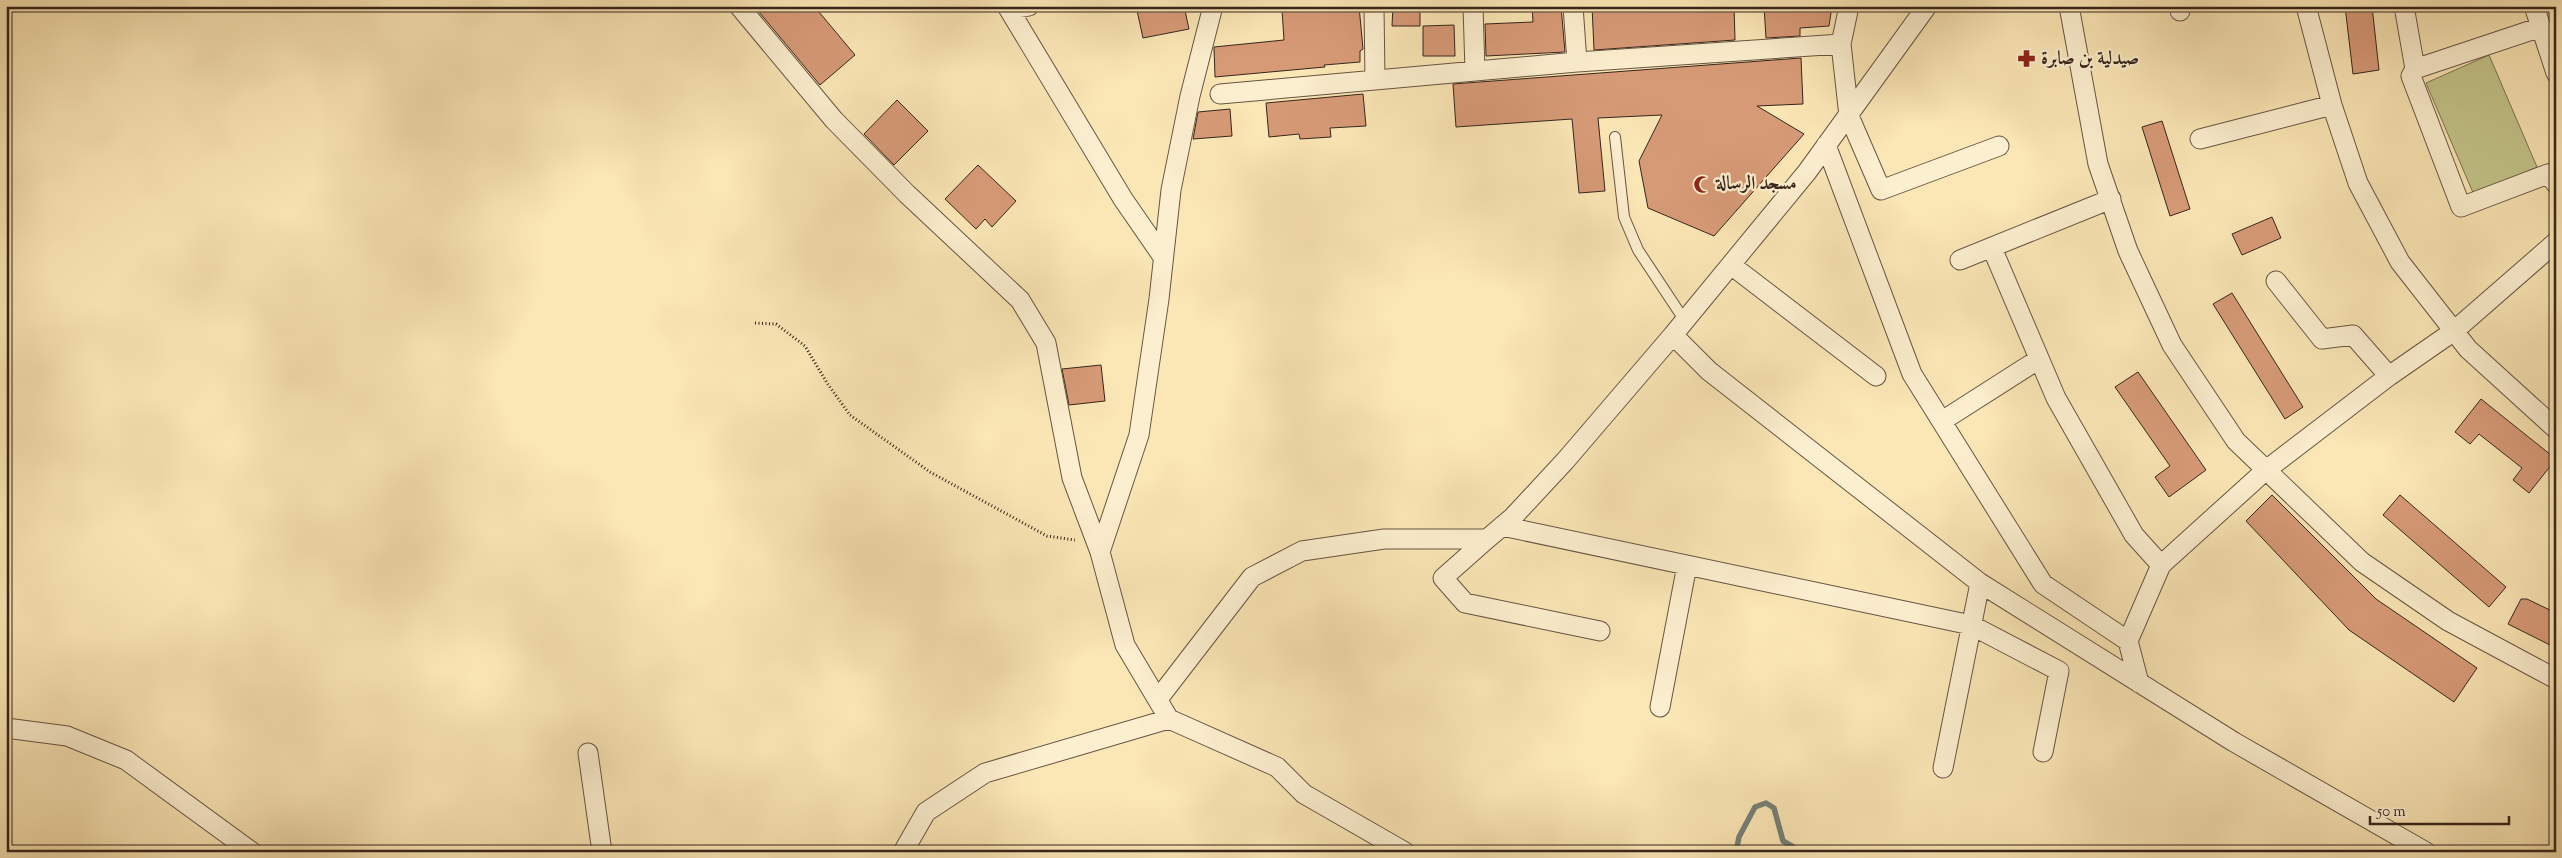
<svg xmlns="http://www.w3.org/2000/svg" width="2562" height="858" font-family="'Sorts Mill Goudy',Amiri,serif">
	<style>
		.green { fill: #c3c48a; stroke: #7c7453 }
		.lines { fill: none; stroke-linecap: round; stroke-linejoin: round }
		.stream { stroke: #778079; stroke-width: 5.5 }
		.building { fill: #d79a77; stroke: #36251c }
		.lane-casing { stroke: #675542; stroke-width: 12 }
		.street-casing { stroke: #675542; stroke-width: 21 }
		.path { stroke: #36251c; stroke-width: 3; stroke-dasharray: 1 2.5; stroke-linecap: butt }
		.lane { stroke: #fcefcf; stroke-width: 10 }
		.street { stroke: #fcefcf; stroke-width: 19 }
		.labels { text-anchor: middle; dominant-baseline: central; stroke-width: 4.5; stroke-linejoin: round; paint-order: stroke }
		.poi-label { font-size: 19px; font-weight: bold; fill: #36251c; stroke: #fcefcf; text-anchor: start }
	</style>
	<rect width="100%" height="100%" fill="#fbe6b5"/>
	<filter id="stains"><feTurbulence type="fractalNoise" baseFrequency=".004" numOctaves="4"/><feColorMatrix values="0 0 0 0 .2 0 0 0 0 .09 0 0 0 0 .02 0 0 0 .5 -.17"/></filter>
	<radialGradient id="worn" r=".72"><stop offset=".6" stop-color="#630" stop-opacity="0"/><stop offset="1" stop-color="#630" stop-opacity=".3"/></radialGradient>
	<path class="green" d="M2489 55 2537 167 2474 195 2426 83Z"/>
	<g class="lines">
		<path class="stream" d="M1736 852 1739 837 1755 807 1766 803 1774 808 1783 841 1802 852"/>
	</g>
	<path class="building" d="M754 6H814L855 55 820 85Z
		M1136 6H1184L1189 29 1143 38Z
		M1325 6H1359L1363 49 1360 51V62L1324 65 1325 67 1215 77 1214 47 1284 40 1282 10Z
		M1393 6H1420V26H1392Z
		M1532 6H1561L1565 52 1486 56 1485 24 1533 22Z
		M1592 6H1734L1735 40 1594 50Z
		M1764 6H1832L1829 26 1800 28V36L1766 38Z
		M2345 6H2372L2379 70 2353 74Z
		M1454 25 1455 56H1423V26Z
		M1801 58 1803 104 1757 106 1804 134 1714 236 1648 208 1639 161 1662 115 1598 118 1605 191 1579 193 1572 119 1456 127 1453 84Z
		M1363 94 1366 126 1330 128 1331 137 1300 139 1299 134 1269 137 1266 103Z
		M897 100 928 131 894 165 864 134Z
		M1230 109 1232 136 1193 139 1198 112Z
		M2162 121 2190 209 2170 216 2142 127Z
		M978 165 1016 201 992 227 985 219 976 229 945 199Z
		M2272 217 2281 238 2242 255 2232 234Z
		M2232 293 2303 407 2285 419 2213 304Z
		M1101 365 1105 401 1069 405 1062 369Z
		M2138 372 2206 470 2169 497 2155 477 2170 466 2115 387Z
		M2481 399 2556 459 2529 493 2513 480 2522 468 2479 434 2470 444 2455 432Z
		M2272 495 2376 599 2477 668 2454 702 2349 630 2246 521Z
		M2400 495 2506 587 2489 607 2383 515Z
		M2521 599H2527L2556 613V648L2508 624Z"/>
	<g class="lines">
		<defs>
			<path id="lane" d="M1615 137 1624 217 1638 250 1685 321"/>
			<path id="street" d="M739 6 834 120 907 194 1020 300 1046 343 1072 478 1100 552 1125 645 1169 719 1277 767 1304 794 1405 852
				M1007 6 1123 199 1163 257
				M1374 6 1375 80
				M1473 6 1475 71
				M1573 6 1577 62
				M1849 6 1841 44 1849 116 1881 190 1999 146
				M1927 6 1807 172 1673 335 1709 371 1980 583 2234 742 2426 852
				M2069 6 2098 164 2128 251 2172 345 2236 441 2362 562 2448 621 2556 679
				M2180 6V11
				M2306 6 2332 105 2358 183 2400 262 2468 349 2556 429
				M2404 6 2415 69
				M2534 6 2556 73
				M1010 9 1029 6
				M2541 27 2415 69 2411 76 2461 207 2548 174 2556 184
				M1220 94 1577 62 1841 44
				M2200 139 2332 105
				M1826 145 1912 374 2043 584 2128 641 2139 683
				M1992 248 2056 398 2134 535 2161 565
				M1960 260 2111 199
				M1731 265 1876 376
				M2276 281 2322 339 2353 335 2389 376
				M1942 421 2039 359
				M1502 526 1971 625 2059 671 2043 752
				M1487 539 1443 578 1465 603 1600 631
				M1100 552 1139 435 1159 299 1171 190 1190 96 1213 6
				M2128 641 2161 565 2266 470 2389 376 2454 331 2556 242
				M1158 699 1252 577 1302 551 1384 539H1487L1513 517 1565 461 1673 335
				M1660 707 1687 565
				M6 728 67 736 126 760 252 852
				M588 753 602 852
				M1943 768 1980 583
				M903 852 926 812 985 773 1169 719"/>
		</defs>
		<use href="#lane" class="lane-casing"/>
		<use href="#street" class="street-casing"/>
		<path class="path" d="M755 323 776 324 805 346 827 383 850 415 930 472 1047 536 1075 540"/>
		<use href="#lane" class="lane"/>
		<use href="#street" class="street"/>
	</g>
	<defs>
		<symbol id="pharmacy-bare" viewBox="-9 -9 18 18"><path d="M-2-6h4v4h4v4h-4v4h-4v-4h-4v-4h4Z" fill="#8f2418" stroke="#fcefcf" stroke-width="2.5" paint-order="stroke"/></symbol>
		<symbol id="mosque-bare" viewBox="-9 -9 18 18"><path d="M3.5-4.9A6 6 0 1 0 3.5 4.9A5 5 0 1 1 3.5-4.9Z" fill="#8f2418" stroke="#fcefcf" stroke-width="2.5" paint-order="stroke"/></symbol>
	</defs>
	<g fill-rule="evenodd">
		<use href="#pharmacy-bare" x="2014" y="46" width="25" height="25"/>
		<use href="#mosque-bare" x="1690" y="172" width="25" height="25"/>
	</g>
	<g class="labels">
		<g class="poi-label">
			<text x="2041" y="59">صيدلية بن صابرة</text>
			<text x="1716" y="184">مسجد الرسالة</text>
		</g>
	</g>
	<rect width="2562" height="858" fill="none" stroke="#fbe6b5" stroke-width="25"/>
	<rect x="8" y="8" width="2547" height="843" fill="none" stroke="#36251c" stroke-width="2.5"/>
	<rect x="12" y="12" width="2537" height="833" fill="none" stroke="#36251c"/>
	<path d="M2370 816v8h139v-8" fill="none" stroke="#36251c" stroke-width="2.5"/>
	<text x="2377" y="816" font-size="15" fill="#36251c" stroke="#fcefcf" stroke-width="4" paint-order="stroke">50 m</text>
	<rect width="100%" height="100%" filter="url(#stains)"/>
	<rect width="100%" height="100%" fill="url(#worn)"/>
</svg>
